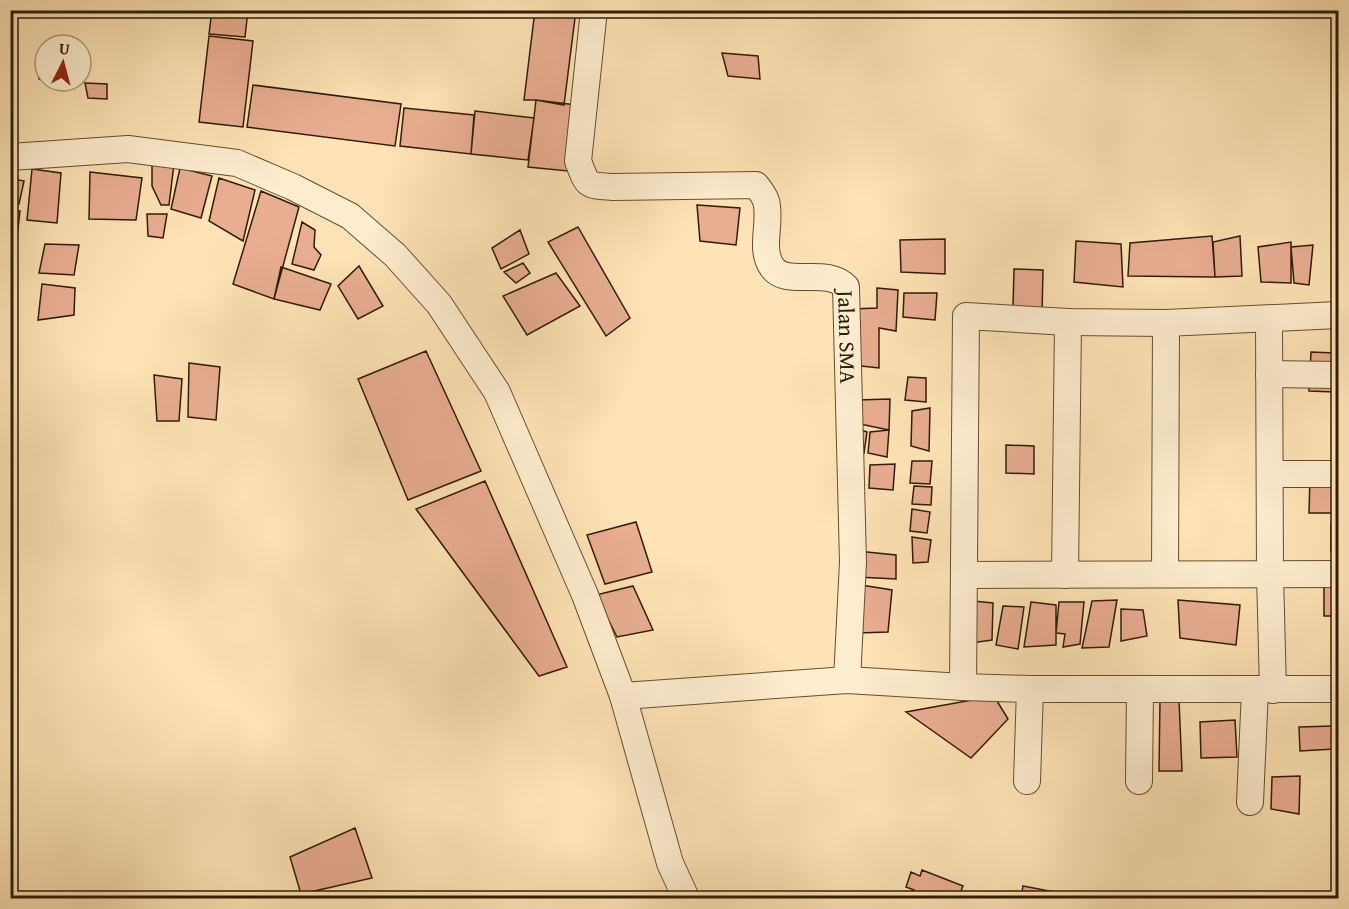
<svg xmlns="http://www.w3.org/2000/svg" width="1349" height="909" font-family="'Gentium Book Plus',serif">
	<style>
		.building { fill: #e9ae92; stroke: #321c03; stroke-width: 1.5 }
		.lines { fill: none; stroke-linecap: round; stroke-linejoin: round }
		.minor-casing { stroke: #654e30; stroke-width: 28 }
		.minor { stroke: #feedcf; stroke-width: 26 }
		.labels { text-anchor: middle; dominant-baseline: central; stroke-width: 6; stroke-linejoin: round; paint-order: stroke }
		.street-label { font-size: 22px; fill: #321c03; stroke: #feedcf }
	</style>
	<rect width="100%" height="100%" fill="#fde3b5"/>
	<filter id="stains"><feTurbulence type="fractalNoise" baseFrequency=".00333" numOctaves="4"/><feColorMatrix values="0 0 0 0 .2 0 0 0 0 .09 0 0 0 0 .02 0 0 0 .5 -.17"/></filter>
	<radialGradient id="worn" r=".72"><stop offset=".6" stop-color="#630" stop-opacity="0"/><stop offset="1" stop-color="#630" stop-opacity=".3"/></radialGradient>
	<path class="building" d="M212 10H248L245 37 209 34Z
		M535 10H576L564 105 536 100H524Z
		M209 36 253 41 243 127 199 122Z
		M722 53 758 56 760 79 728 76Z
		M37 60H45V79H39Z
		M85 83 107 84V99L88 98Z
		M253 85 401 104 395 146 247 127Z
		M536 100 576 105 568 171 528 167Z
		M404 108 474 115 471 154 400 146Z
		M475 111 534 118 528 160 471 154Z
		M152 160 174 164 169 205H161L152 186Z
		M180 168 212 176 201 218 171 209Z
		M32 169 61 173 57 223 27 220Z
		M90 172 142 178 136 220 89 219Z
		M10 178 24 181 19 204 10 203Z
		M219 178 255 190 243 241 209 221Z
		M261 191 299 207 274 299 233 284Z
		M697 205 740 208 736 245 700 241Z
		M10 210 20 211 15 256 10 255Z
		M147 214H167L163 238 148 236Z
		M302 222 315 230 314 247 321 255 314 270 292 264Z
		M578 227 630 318 606 336 548 242Z
		M520 230 529 254 501 269 492 248Z
		M1212 236 1215 277 1128 276 1130 243Z
		M1240 236 1242 276 1215 277 1213 242Z
		M945 239V274L901 272 900 240Z
		M1076 241 1121 244 1123 287 1074 282Z
		M1291 242V283L1261 282 1258 247Z
		M45 244 79 245 74 275 39 273Z
		M1313 245 1309 285 1294 283 1291 247Z
		M523 263 530 273 516 283 504 272Z
		M359 266 383 306 358 319 338 286Z
		M281 267 331 284 320 310 274 299Z
		M1014 269 1043 270 1042 314 1013 307Z
		M556 273 580 306 527 335 503 296Z
		M42 284 75 288 74 315 38 320Z
		M877 288 898 290 896 331 879 328V368L852 365 851 309 877 308Z
		M904 293H937L935 320 903 317Z
		M426 351 481 471 408 500 358 379Z
		M1311 352 1335 353 1334 392 1309 391Z
		M189 363 220 367 216 420 188 417Z
		M154 375 182 379 179 421H157Z
		M908 377 926 378V402L905 400Z
		M890 399 889 430 855 423 857 400Z
		M930 408 929 451 911 446 912 411Z
		M853 427 867 432 864 453 850 450Z
		M889 430 887 457 868 453 870 432Z
		M1006 445 1034 446V474L1006 473Z
		M912 461H932L930 484 910 483Z
		M895 464 893 490 869 488 870 465Z
		M1310 477 1338 478V513H1309Z
		M485 481 567 667 539 676 416 509Z
		M914 486 932 487 931 505 912 504Z
		M912 509 930 512 927 533 910 531Z
		M636 522 652 572 605 584 587 535Z
		M1331 524H1338V551H1331Z
		M912 537 931 540 928 562 913 563Z
		M857 551 896 555V579L857 577Z
		M861 585 892 590 888 632 858 633Z
		M1324 585H1338V616H1324Z
		M633 586 653 630 617 637 596 595Z
		M1117 600 1109 647 1082 648 1092 601Z
		M1178 600 1240 605 1236 645 1180 638Z
		M973 601 993 603 992 640 971 643Z
		M1031 602 1056 605V645L1024 647Z
		M1059 602H1084L1080 644 1063 647 1065 634 1056 633Z
		M1003 606 1024 607 1018 649 996 645Z
		M1121 609 1143 610 1147 636 1121 641Z
		M994 696 1008 719 971 758 906 712Z
		M1160 700H1179L1182 771H1159Z
		M1235 720 1237 757 1201 758 1200 722Z
		M1333 726 1334 749 1300 751 1299 727Z
		M1300 776 1299 814 1271 809 1272 777Z
		M355 828 372 878 301 894 290 857Z
		M922 870 963 886 958 898H911L914 890 906 887 911 872 920 876Z
		M1023 886 1055 892 1054 898H1021Z"/>
	<g class="lines">
		<defs>
			<g id="minor">
				<path id="s1" d="M594 10 578 161C588 187 586 185 613 187L756 185C760 190 764 195 766 201 772 221 759 249 772 267 786 288 827 266 846 287L853 562 847 680"/>
				<path d="M10 157 128 149 237 163 293 187 350 216 395 255 439 304 497 392 585 595 623 696 670 863 686 898"/>
				<path d="M1269 319 1270 574 1273 690"/>
				<path d="M1269 374 1338 375"/>
				<path d="M1270 474H1338"/>
				<path d="M1165 574 1166 323"/>
				<path d="M965 575 1338 574"/>
				<path d="M1065 575 1068 322"/>
				<path d="M963 687 966 316 1068 322 1166 323 1338 315"/>
				<path d="M623 696 847 680 963 687 1030 689H1338"/>
				<path d="M1027 781 1030 689"/>
				<path d="M1139 781 1140 689"/>
				<path d="M1250 802 1255 690"/>
			</g>
		</defs>
		<use href="#minor" class="minor-casing"/>
		<use href="#minor" class="minor"/>
	</g>
	<g class="labels">
		<g class="street-label">
			<text stroke="none"><textPath href="#s1" startOffset="560">Jalan SMA</textPath></text>
		</g>
	</g>
	<rect width="1349" height="909" fill="none" stroke="#fde3b5" stroke-width="36"/>
	<rect x="12" y="12" width="1325" height="885" fill="none" stroke="#321c03" stroke-width="3"/>
	<rect x="18" y="18" width="1313" height="873" fill="none" stroke="#321c03" stroke-width="1.5"/>
	<g transform="translate(63 63) rotate(6)"><circle r="28" fill="#feedcf" stroke="#ac997d" stroke-width="1.5"/>
	<path d="M0-4.5L10 22L0 15L-10 22Z" fill="#8f2418"/>
	<text y="-9" font-size="16" font-weight="bold" text-anchor="middle" fill="#321c03">U</text>
	</g>
	<rect width="100%" height="100%" filter="url(#stains)"/>
	<rect width="100%" height="100%" fill="url(#worn)"/>
</svg>
